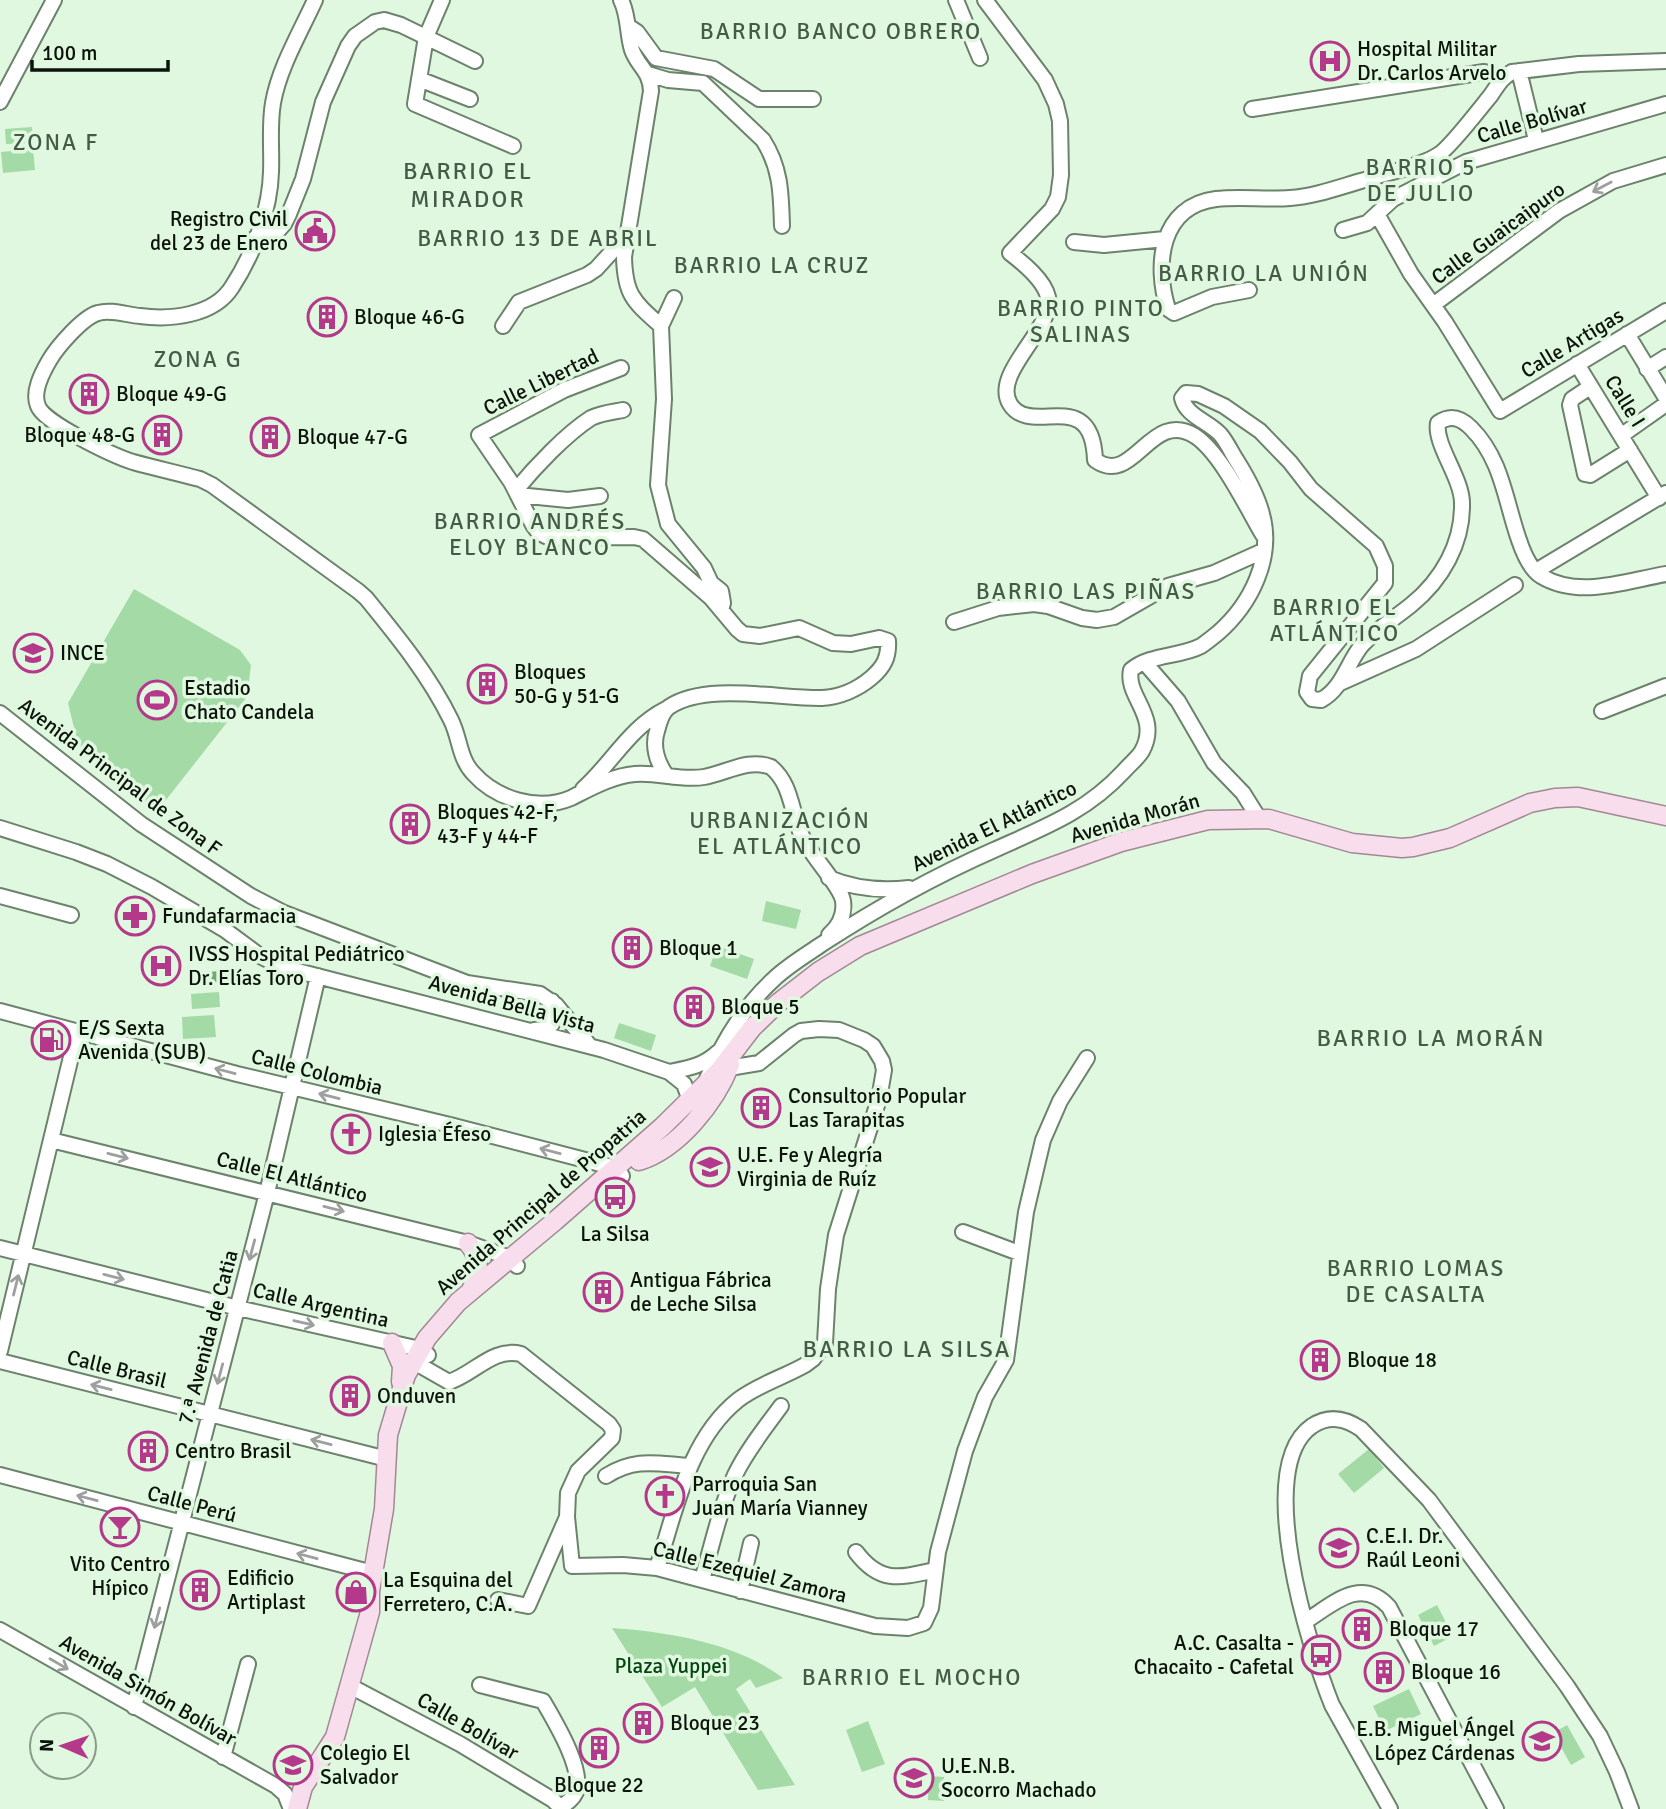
<svg xmlns="http://www.w3.org/2000/svg" width="1666" height="1809" font-family="Signika,sans-serif">
	<style>
		.green { fill: #a4daa5 }
		.water { fill: #71a973 }
		.lines { fill: none; stroke-linecap: round; stroke-linejoin: round }
		.minor-casing { stroke: #6c826c; stroke-width: 18 }
		.major-casing { stroke: #a28895; stroke-width: 21 }
		.minor { stroke: #fff; stroke-width: 14 }
		.major { stroke: #f8ddec; stroke-width: 18 }
		.oneway { stroke: #9da19d }
		.labels { text-anchor: middle; dominant-baseline: central; stroke-width: 7; stroke-linejoin: round; paint-order: stroke }
		.poi-label { font-size: 21px; fill: #0b130b; stroke: #dff8df; text-anchor: start }
		.street-label { font-size: 21px; fill: #0b130b; stroke: #dff8df }
		.park-label { font-size: 21px; fill: #044510; stroke: #dff8df }
		.neighbourhood-label { font-size: 23px; letter-spacing: 2px; fill: #465b47; stroke: #dff8df }
		.quarter-label { font-size: 24px; letter-spacing: 2px; fill: #465b47; stroke: #dff8df }
	</style>
	<rect width="100%" height="100%" fill="#dff8df"/>
	<path class="green" d="M32 127 33 143 6 144 5 129Z
		M33 149 35 170 3 173 1 152Z
		M134 589 240 650 251 665 247 697 158 810 93 765 77 740 68 703Z
		M766 901 801 910 796 929 762 921Z
		M717 946 754 959 747 979 710 966Z
		M219 992 220 1007 192 1009 191 994Z
		M214 1015 216 1037 183 1039 182 1017Z
		M619 1023 656 1035 651 1051 614 1038Z
		M1369 1449 1384 1468 1354 1493 1338 1474Z
		M1437 1605 1453 1636 1434 1646 1418 1615Z
		M612 1628C669 1632 737 1643 783 1678L756 1688 750 1679 736 1689 795 1785 758 1790 695 1687 662 1707Z
		M1409 1689 1421 1714 1385 1731 1373 1706Z
		M868 1721 885 1764 862 1772 846 1730Z
		M1567 1725 1585 1757 1571 1765 1553 1733Z
		M929 1776 944 1777V1801L928 1800Z"/>
	<path class="water" d="M219 971 220 982 199 983V973Z"/>
	<g class="lines">
		<defs>
			<path id="minor" d="M315 0C300 33 279 68 273 103 269 126 272 149 271 172 270 211 253 255 232 287 214 316 170 320 140 316 127 315 111 309 98 313 83 317 57 347 49 361 42 373 32 392 38 406 44 423 114 456 133 462 155 468 177 473 200 479L212 485 358 591 366 598C397 636 429 675 451 720 460 738 459 758 473 773 496 799 538 812 571 798 591 788 612 776 635 774 658 772 681 781 704 777 727 773 748 758 771 767 792 784 791 813 802 836 810 855 841 886 843 901 845 914 839 926 829 935
				M442 0 426 37 415 104 513 146
				M621 0C629 16 627 34 632 50 638 67 650 70 651 91L624 257C625 295 633 301 661 326
				M956 0 980 58
				M985 0 1045 80 1056 104 1060 121 1061 175 1058 197 1052 209 1010 253C1023 263 1044 280 1048 297 1054 330 991 373 1010 404 1031 438 1092 384 1095 460 1134 488 1150 408 1195 436 1221 453 1247 508 1263 535
				M628 26 637 32 656 58 714 69 759 99H813
				M1519 71 1536 140
				M648 74 668 80 703 83 763 140C781 168 781 194 782 226
				M419 79 470 99
				M0 102 54 0
				M1252 109 1484 72 1502 77
				M1377 214 1411 274 1445 322 1500 411 1666 311
				M1343 230 1367 223 1393 199 1466 162 1666 104
				M256 237 275 234 284 224 289 214 303 179 323 102 348 46 355 36 375 22 384 20 401 25 475 61
				M1074 242 1104 245 1165 239
				M1249 290 1212 297 1174 313 1168 309C1154 265 1160 206 1216 199 1240 196 1266 200 1290 198 1317 196 1342 186 1368 179 1389 172 1419 167 1438 155 1449 149 1482 106 1491 95 1498 85 1501 78 1512 72L1579 64 1666 61
				M674 298 661 326 664 399 658 485 668 524 704 568 711 583 721 591 723 603 721 610
				M1433 305 1559 211 1613 181 1666 165
				M503 326 519 302 587 275 596 269 628 234
				M1627 334 1666 398
				M1577 364 1659 498
				M621 368 564 390 479 435 511 482 533 525 539 533 550 538 634 537 643 539 711 598 737 629 743 634 760 636 799 628 833 643 851 644 879 638 888 641C889 657 884 667 871 678 858 689 840 697 822 698 780 699 706 682 669 707 663 711 659 723 657 731 652 746 657 763 667 776
				M1647 369 1666 357
				M1590 387 1572 399 1570 405 1585 474 1590 475 1630 450
				M1622 435 1666 404
				M516 490C535 467 566 434 591 418 601 413 612 412 623 410
				M518 495 568 500 600 496
				M1536 571 1666 493
				M954 622 998 608 1034 604 1048 606 1082 618 1097 620 1114 617 1168 586 1214 573 1263 551
				M1145 663 1178 701 1214 763 1243 793 1258 817
				M1340 683 1416 649 1515 585
				M1602 711 1666 686
				M0 713 141 824 251 896 284 913 467 983 540 994 556 1005 589 1045
				M583 789C612 763 630 727 666 709
				M0 828 76 852 107 864 152 887 225 930 260 956 282 967 604 1050 669 1072 684 1084 690 1100
				M829 878C855 889 882 891 909 888
				M0 896 71 915
				M0 1011 237 1074 450 1125 616 1168 622 1176
				M534 1030 544 1029 552 1024 555 1016 552 1001
				M669 1072C689 1068 703 1066 718 1052
				M707 1079C723 1041 744 1006 775 978 789 965 806 955 822 944 877 908 935 876 994 850 1045 827 1086 812 1124 771 1130 764 1138 758 1142 751 1161 716 1125 697 1131 670 1150 654 1180 657 1201 646 1207 642 1213 637 1218 633 1251 604 1274 558 1262 514 1257 495 1247 477 1237 461 1231 452 1227 442 1220 434 1208 421 1186 416 1182 398L1186 393 1198 394 1224 406 1260 431 1290 462 1311 489 1376 546 1385 566V583L1310 676 1307 692 1312 699 1321 700C1343 688 1347 663 1362 645 1377 629 1395 618 1411 605 1442 580 1463 543 1462 503 1462 478 1434 444 1438 423 1451 414 1461 418 1471 428 1502 459 1505 500 1519 540 1523 552 1530 569 1541 576 1579 599 1625 581 1666 574
				M51 1140 468 1243 510 1258 517 1266
				M963 1232 1019 1253
				M0 1248 238 1308 420 1349 428 1355
				M0 1351 77 1032
				M0 1361 387 1459
				M421 1366 449 1382C474 1374 493 1347 521 1354L609 1424 613 1430 612 1438 578 1471 568 1493 567 1517 572 1566 623 1565 657 1568 875 1626 908 1628 924 1623 931 1608 938 1552 965 1451 985 1397 1006 1360 1026 1212 1043 1140 1060 1101 1087 1058
				M0 1475 373 1573
				M606 1476C636 1457 657 1464 690 1466
				M856 1552C880 1584 900 1578 935 1570
				M657 1568C676 1510 688 1440 738 1400 757 1385 784 1377 805 1365L813 1359 825 1343 828 1289 836 1235 879 1099 884 1070 882 1061 873 1046 864 1040 839 1030 819 1029 801 1031 794 1035 759 1063 729 1068
				M702 1580C712 1545 720 1508 735 1475 747 1450 765 1428 781 1406
				M740 1591 751 1543
				M498 1600 528 1606 567 1517
				M1306 1621C1333 1604 1361 1576 1389 1607L1496 1809
				M0 1630 276 1786 285 1794 291 1809
				M480 1685 543 1701C555 1722 584 1769 576 1792 573 1799 567 1803 561 1807
				M350 1686 460 1744 553 1800 562 1809
				M134 1707 267 1193 318 976
				M223 1757 248 1664
				M1390 1809 1332 1705C1310 1650 1252 1467 1312 1426 1329 1415 1345 1418 1361 1429L1429 1500 1567 1686 1600 1736 1617 1772 1631 1809"/>
			<path id="major" d="M639 1161C678 1149 715 1103 730 1065
				M468 1243C481 1259 480 1272 471 1290
				M392 1343 402 1366 401 1382
				M297 1809 303 1787 335 1737 370 1612V1591L384 1509 388 1435 406 1375 427 1338 458 1302 555 1221 662 1127 719 1071 752 1028 778 1003 818 972 860 946 1032 874 1121 842 1208 820 1269 819 1352 843 1402 848 1413 847 1450 838 1530 803 1555 798 1578 797 1666 816"/>
		</defs>
		<use href="#minor" class="minor-casing"/>
		<use href="#major" class="major-casing"/>
		<use href="#minor" class="minor"/>
		<use href="#major" class="major"/>
	</g>
	<defs><path id="oneway-shaft" d="M-6 0H5M1.5-3L5.5 0L1.5 3" fill="none" stroke-width="1.6" stroke-linecap="round" stroke-linejoin="round" transform="scale(1.75)"/></defs>
	<g class="oneway">
		<use href="#oneway-shaft" transform="translate(1602 187) rotate(152)"/>
		<use href="#oneway-shaft" transform="translate(225 1071) rotate(-165)"/>
		<use href="#oneway-shaft" transform="translate(329 1096) rotate(-166)"/>
		<use href="#oneway-shaft" transform="translate(550 1151) rotate(-165)"/>
		<use href="#oneway-shaft" transform="translate(118 1156) rotate(14)"/>
		<use href="#oneway-shaft" transform="translate(334 1209) rotate(14)"/>
		<use href="#oneway-shaft" transform="translate(252 1250) rotate(105)"/>
		<use href="#oneway-shaft" transform="translate(114 1277) rotate(14)"/>
		<use href="#oneway-shaft" transform="translate(16 1285) rotate(-76)"/>
		<use href="#oneway-shaft" transform="translate(304 1323) rotate(13)"/>
		<use href="#oneway-shaft" transform="translate(220 1374) rotate(105)"/>
		<use href="#oneway-shaft" transform="translate(101 1387) rotate(-166)"/>
		<use href="#oneway-shaft" transform="translate(321 1442) rotate(-166)"/>
		<use href="#oneway-shaft" transform="translate(87 1498) rotate(-165)"/>
		<use href="#oneway-shaft" transform="translate(307 1556) rotate(-165)"/>
		<use href="#oneway-shaft" transform="translate(157 1618) rotate(105)"/>
		<use href="#oneway-shaft" transform="translate(59 1664) rotate(30)"/>
	</g>
	<defs>
		<symbol id="hospital-ring" viewBox="-11 -11 22 22"><circle r="9.5" fill="#dff8df" stroke="#b5398a" stroke-width="1.5"/><path d="M-5-5h3v3.5h4V-5h3V5h-3V1.5h-4V5h-3Z" fill="#b5398a"/></symbol>
		<symbol id="civic-ring" viewBox="-11 -11 22 22"><circle r="9.5" fill="#dff8df" stroke="#b5398a" stroke-width="1.5"/><path d="M-.6-6.5H3V-4.5H.6V-3L4-1V1h2V6H-6V1h2V-1L-.6-3ZM-1.2 2.5V6h2.4V2.5Z" fill="#b5398a"/></symbol>
		<symbol id="building-ring" viewBox="-11 -11 22 22"><circle r="9.5" fill="#dff8df" stroke="#b5398a" stroke-width="1.5"/><path d="M-4-6H4V6H1V3H-1V6H-4ZM-2.5-4.3h1.7v1.8h-1.7ZM.8-4.3h1.7v1.8H.8ZM-2.5-1h1.7V.8h-1.7ZM.8-1h1.7V.8H.8Z" fill="#b5398a"/></symbol>
		<symbol id="university-ring" viewBox="-11 -11 22 22"><circle r="9.5" fill="#dff8df" stroke="#b5398a" stroke-width="1.5"/><path d="M0-5L7-2L0 1L-7-2ZM-4 1L0 2.5L4 1V4Q0 6-4 4Z" fill="#b5398a"/></symbol>
		<symbol id="stadium-ring" viewBox="-11 -11 22 22"><circle r="9.5" fill="#dff8df" stroke="#b5398a" stroke-width="1.5"/><path d="M0-5a6.5 5 0 1 0 0 10a6.5 5 0 1 0 0-10ZM-3.5-1.8h7v3.6h-7Z" fill="#b5398a"/></symbol>
		<symbol id="pharmacy-ring" viewBox="-11 -11 22 22"><circle r="9.5" fill="#dff8df" stroke="#b5398a" stroke-width="1.5"/><path d="M-2-6h4v4h4v4h-4v4h-4v-4h-4v-4h4Z" fill="#b5398a"/></symbol>
		<symbol id="fuel-ring" viewBox="-11 -11 22 22"><circle r="9.5" fill="#dff8df" stroke="#b5398a" stroke-width="1.5"/><path d="M-5.5-6h7V0h2V4h1.3V-2.5L3-4.5l.8-.8L6-3V5H2.5V1h-1V6h-7ZM-4.2-4.7v3.2H.2V-4.7Z" fill="#b5398a"/></symbol>
		<symbol id="church-ring" viewBox="-11 -11 22 22"><circle r="9.5" fill="#dff8df" stroke="#b5398a" stroke-width="1.5"/><path d="M-1.2-6h2.4v3.5h3.3v2.4h-3.3V6h-2.4V-.1h-3.3v-2.4h3.3Z" fill="#b5398a"/></symbol>
		<symbol id="school-ring" viewBox="-11 -11 22 22"><circle r="9.5" fill="#dff8df" stroke="#b5398a" stroke-width="1.5"/><path d="M0-5L7-2L0 1L-7-2ZM-4 1L0 2.5L4 1V4Q0 6-4 4Z" fill="#b5398a"/></symbol>
		<symbol id="bus-ring" viewBox="-11 -11 22 22"><circle r="9.5" fill="#dff8df" stroke="#b5398a" stroke-width="1.5"/><path d="M-5-6H5V4H4V6H2V4H-2V6H-4V4H-5ZM-3.5-4V0h7V-4ZM-3.5 1.2v1.5H-2V1.2ZM2 1.2v1.5H3.5V1.2Z" fill="#b5398a"/></symbol>
		<symbol id="bar-ring" viewBox="-11 -11 22 22"><circle r="9.5" fill="#dff8df" stroke="#b5398a" stroke-width="1.5"/><path d="M-6-5H6L.8 .8V4.5H3.5V6h-7V4.5H-.8V.8Z" fill="#b5398a"/></symbol>
		<symbol id="shop-ring" viewBox="-11 -11 22 22"><circle r="9.5" fill="#dff8df" stroke="#b5398a" stroke-width="1.5"/><path d="M-5-2.5h2.3a2.7 3.5 0 0 1 5.4 0H5L5.5 6h-11ZM-1.5-2.5h3a1.5 2.3 0 0 0-3 0Z" fill="#b5398a"/></symbol>
	</defs>
	<g fill-rule="evenodd">
		<use href="#hospital-ring" x="1308" y="39" width="44" height="44"/>
		<use href="#civic-ring" x="293" y="209" width="44" height="44"/>
		<use href="#building-ring" x="305" y="295" width="44" height="44"/>
		<use href="#building-ring" x="67" y="372" width="44" height="44"/>
		<use href="#building-ring" x="140" y="413" width="44" height="44"/>
		<use href="#building-ring" x="248" y="415" width="44" height="44"/>
		<use href="#university-ring" x="11" y="631" width="44" height="44"/>
		<use href="#building-ring" x="465" y="662" width="44" height="44"/>
		<use href="#stadium-ring" x="135" y="678" width="44" height="44"/>
		<use href="#building-ring" x="388" y="802" width="44" height="44"/>
		<use href="#pharmacy-ring" x="113" y="894" width="44" height="44"/>
		<use href="#building-ring" x="610" y="926" width="44" height="44"/>
		<use href="#hospital-ring" x="139" y="944" width="44" height="44"/>
		<use href="#building-ring" x="672" y="985" width="44" height="44"/>
		<use href="#fuel-ring" x="29" y="1018" width="44" height="44"/>
		<use href="#building-ring" x="739" y="1086" width="44" height="44"/>
		<use href="#church-ring" x="329" y="1112" width="44" height="44"/>
		<use href="#school-ring" x="688" y="1145" width="44" height="44"/>
		<use href="#bus-ring" x="593" y="1175" width="44" height="44"/>
		<use href="#building-ring" x="581" y="1270" width="44" height="44"/>
		<use href="#building-ring" x="1298" y="1338" width="44" height="44"/>
		<use href="#building-ring" x="328" y="1374" width="44" height="44"/>
		<use href="#building-ring" x="126" y="1429" width="44" height="44"/>
		<use href="#church-ring" x="643" y="1474" width="44" height="44"/>
		<use href="#bar-ring" x="98" y="1505" width="44" height="44"/>
		<use href="#school-ring" x="1317" y="1526" width="44" height="44"/>
		<use href="#building-ring" x="178" y="1568" width="44" height="44"/>
		<use href="#shop-ring" x="334" y="1570" width="44" height="44"/>
		<use href="#building-ring" x="1340" y="1607" width="44" height="44"/>
		<use href="#bus-ring" x="1299" y="1633" width="44" height="44"/>
		<use href="#building-ring" x="1362" y="1650" width="44" height="44"/>
		<use href="#building-ring" x="621" y="1701" width="44" height="44"/>
		<use href="#school-ring" x="1520" y="1719" width="44" height="44"/>
		<use href="#building-ring" x="577" y="1726" width="44" height="44"/>
		<use href="#school-ring" x="271" y="1743" width="44" height="44"/>
		<use href="#school-ring" x="892" y="1756" width="44" height="44"/>
	</g>
	<g class="labels">
		<g class="poi-label">
			<text x="1357" y="49">Hospital Militar<tspan x="1357" dy="24">Dr. Carlos Arvelo</tspan></text>
			<text x="288" y="219" text-anchor="end">Registro Civil<tspan x="288" dy="24">del 23 de Enero</tspan></text>
			<text x="354" y="317">Bloque 46-G</text>
			<text x="116" y="394">Bloque 49-G</text>
			<text x="135" y="435" text-anchor="end">Bloque 48-G</text>
			<text x="297" y="437">Bloque 47-G</text>
			<text x="60" y="653">INCE</text>
			<text x="514" y="672">Bloques<tspan x="514" dy="24">50-G y 51-G</tspan></text>
			<text x="184" y="688">Estadio<tspan x="184" dy="24">Chato Candela</tspan></text>
			<text x="437" y="812">Bloques 42-F,<tspan x="437" dy="24">43-F y 44-F</tspan></text>
			<text x="162" y="916">Fundafarmacia</text>
			<text x="659" y="948">Bloque 1</text>
			<text x="188" y="954">IVSS Hospital Pediátrico<tspan x="188" dy="24">Dr. Elías Toro</tspan></text>
			<text x="721" y="1007">Bloque 5</text>
			<text x="78" y="1028">E/S Sexta<tspan x="78" dy="24">Avenida (SUB)</tspan></text>
			<text x="788" y="1096">Consultorio Popular<tspan x="788" dy="24">Las Tarapitas</tspan></text>
			<text x="378" y="1134">Iglesia Éfeso</text>
			<text x="737" y="1155">U.E. Fe y Alegría<tspan x="737" dy="24">Virginia de Ruíz</tspan></text>
			<text x="615" y="1234" text-anchor="middle">La Silsa</text>
			<text x="630" y="1280">Antigua Fábrica<tspan x="630" dy="24">de Leche Silsa</tspan></text>
			<text x="1347" y="1360">Bloque 18</text>
			<text x="377" y="1396">Onduven</text>
			<text x="175" y="1451">Centro Brasil</text>
			<text x="692" y="1484">Parroquia San<tspan x="692" dy="24">Juan María Vianney</tspan></text>
			<text x="1366" y="1536">C.E.I. Dr.<tspan x="1366" dy="24">Raúl Leoni</tspan></text>
			<text x="120" y="1564" text-anchor="middle">Vito Centro<tspan x="120" dy="24">Hípico</tspan></text>
			<text x="227" y="1578">Edificio<tspan x="227" dy="24">Artiplast</tspan></text>
			<text x="383" y="1580">La Esquina del<tspan x="383" dy="24">Ferretero, C.A.</tspan></text>
			<text x="1389" y="1629">Bloque 17</text>
			<text x="1294" y="1643" text-anchor="end">A.C. Casalta -<tspan x="1294" dy="24">Chacaito - Cafetal</tspan></text>
			<text x="1411" y="1672">Bloque 16</text>
			<text x="670" y="1723">Bloque 23</text>
			<text x="1515" y="1729" text-anchor="end">E.B. Miguel Ángel<tspan x="1515" dy="24">López Cárdenas</tspan></text>
			<text x="320" y="1753">Colegio El<tspan x="320" dy="24">Salvador</tspan></text>
			<text x="941" y="1766">U.E.N.B.<tspan x="941" dy="24">Socorro Machado</tspan></text>
			<text x="599" y="1785" text-anchor="middle">Bloque 22</text>
		</g>
		<g class="street-label">
			<text transform="translate(1532 121) rotate(-16)">Calle Bolívar</text>
			<text transform="translate(1498 233) rotate(-36)">Calle Guaicaipuro</text>
			<text transform="translate(1572 343) rotate(-31)">Calle Artigas</text>
			<text transform="translate(541 382) rotate(-26)">Calle Libertad</text>
			<text transform="translate(1625 401) rotate(58)">Calle I</text>
			<text transform="translate(120 777) rotate(37)">Avenida Principal de Zona F</text>
			<text transform="translate(1135 818) rotate(-16)">Avenida Morán</text>
			<text transform="translate(994 826) rotate(-26)">Avenida El Atlántico</text>
			<text transform="translate(512 1004) rotate(15)">Avenida Bella Vista</text>
			<text transform="translate(317 1072) rotate(14)">Calle Colombia</text>
			<text transform="translate(292 1177) rotate(14)">Calle El Atlántico</text>
			<text transform="translate(541 1202) rotate(-41)">Avenida Principal de Propatria</text>
			<text transform="translate(321 1305) rotate(13)">Calle Argentina</text>
			<text transform="translate(208 1337) rotate(-75)">7.ª Avenida de Catia</text>
			<text transform="translate(117 1369) rotate(14)">Calle Brasil</text>
			<text transform="translate(192 1504) rotate(15)">Calle Perú</text>
			<text transform="translate(750 1572) rotate(14)">Calle Ezequiel Zamora</text>
			<text transform="translate(148 1690) rotate(30)">Avenida Simón Bolívar</text>
			<text transform="translate(468 1726) rotate(30)">Calle Bolívar</text>
		</g>
		<g class="park-label">
			<text x="671" y="1666">Plaza Yuppei</text>
		</g>
		<g class="neighbourhood-label">
			<text x="841" y="31">BARRIO BANCO OBRERO</text>
			<text x="56" y="142">ZONA F</text>
			<text x="1421" y="167">BARRIO 5<tspan x="1421" dy="26">DE JULIO</tspan></text>
			<text x="538" y="238">BARRIO 13 DE ABRIL</text>
			<text x="772" y="265">BARRIO LA CRUZ</text>
			<text x="1264" y="273">BARRIO LA UNIÓN</text>
			<text x="1081" y="308">BARRIO PINTO<tspan x="1081" dy="26">SALINAS</tspan></text>
			<text x="198" y="359">ZONA G</text>
			<text x="530" y="521">BARRIO ANDRÉS<tspan x="530" dy="26">ELOY BLANCO</tspan></text>
			<text x="1086" y="591">BARRIO LAS PIÑAS</text>
			<text x="1335" y="607">BARRIO EL<tspan x="1335" dy="26">ATLÁNTICO</tspan></text>
			<text x="780" y="820">URBANIZACIÓN<tspan x="780" dy="26">EL ATLÁNTICO</tspan></text>
			<text x="1416" y="1268">BARRIO LOMAS<tspan x="1416" dy="26">DE CASALTA</tspan></text>
			<text x="912" y="1677">BARRIO EL MOCHO</text>
		</g>
		<g class="quarter-label">
			<text x="468" y="171">BARRIO EL<tspan x="468" dy="28">MIRADOR</tspan></text>
			<text x="1431" y="1038">BARRIO LA MORÁN</text>
			<text x="907" y="1349">BARRIO LA SILSA</text>
		</g>
	</g>
	<g transform="translate(63 1746) rotate(272)"><circle r="33" fill="#dff8df" stroke="#8a9c8a" stroke-width="2"/>
	<path d="M0-5L12 26L0 18L-12 26Z" fill="#b5398a"/>
	<text y="-10" font-size="19" font-weight="bold" text-anchor="middle" fill="#0b130b">N</text>
	</g>
	<path d="M32 60v10h136v-10" fill="none" stroke="#0b130b" stroke-width="3.5"/>
	<text x="42" y="60" font-size="21" fill="#0b130b" stroke="#dff8df" stroke-width="5" paint-order="stroke">100 m</text>
</svg>
